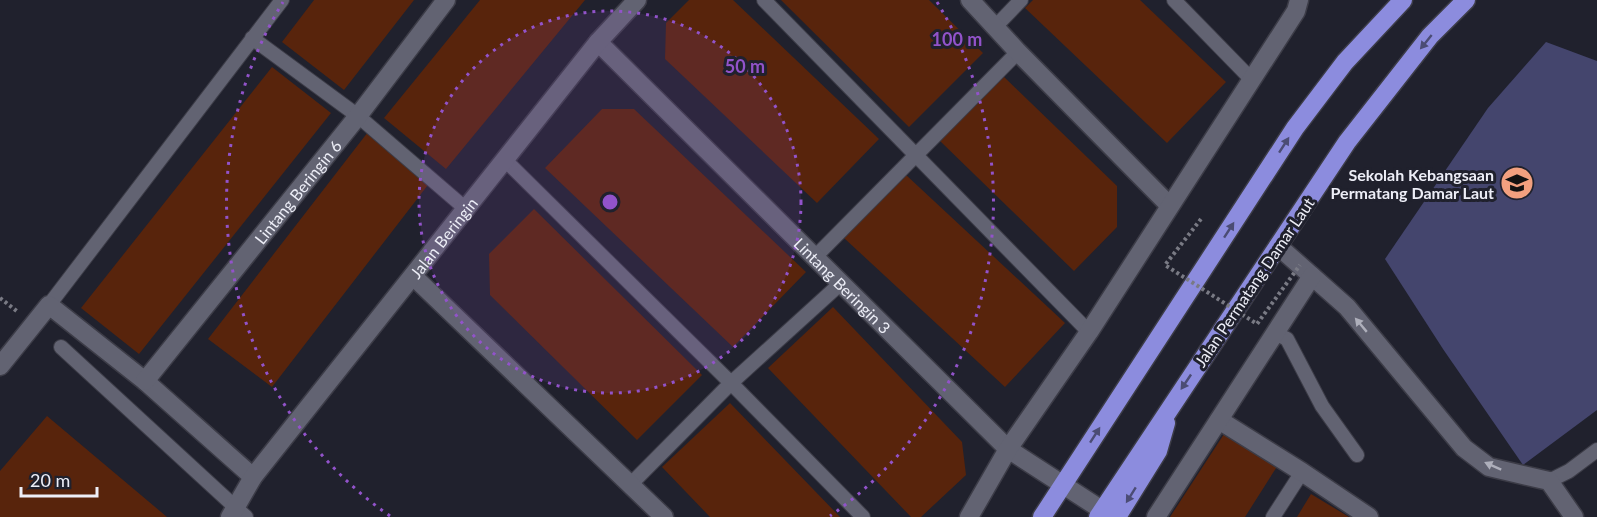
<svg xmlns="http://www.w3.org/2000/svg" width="1597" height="517" font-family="Lato,sans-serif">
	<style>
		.green { fill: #44456d }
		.building { fill: #58240c }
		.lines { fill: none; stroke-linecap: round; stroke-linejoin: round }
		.service-casing { stroke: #3c3c47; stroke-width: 16 }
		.minor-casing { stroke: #3c3c47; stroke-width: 21 }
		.trunk-casing { stroke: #3c3c47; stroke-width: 21 }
		.path { stroke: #797a84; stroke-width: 4; stroke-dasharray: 3 3; stroke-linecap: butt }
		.service { stroke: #626372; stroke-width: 14 }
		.minor { stroke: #626372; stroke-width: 18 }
		.trunk { stroke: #8c8cde; stroke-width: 18 }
		.path-bridge { stroke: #797a84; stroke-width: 4; stroke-dasharray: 3 3; stroke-linecap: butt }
		.oneway { fill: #4b4c74 }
		.oneway2 { fill: #aeafbb }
		.ring { fill: none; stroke: #9253ca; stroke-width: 3; stroke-dasharray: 3 6 }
		.labels { text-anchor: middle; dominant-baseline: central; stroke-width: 6; stroke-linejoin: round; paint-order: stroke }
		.poi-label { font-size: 16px; font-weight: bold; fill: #edeef7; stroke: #20212d; text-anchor: end }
		.street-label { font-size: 16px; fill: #edeef7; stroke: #20212d }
		.centre { fill: #9253ca; stroke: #20212d; stroke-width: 3 }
		.ring-label { font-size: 18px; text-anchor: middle; font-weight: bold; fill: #9253ca; stroke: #20212d; stroke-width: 6; stroke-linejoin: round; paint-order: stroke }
	</style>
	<rect width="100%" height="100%" fill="#20212d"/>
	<path class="green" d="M1546 42 1597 61V410L1523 465 1443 349 1385 259 1488 108Z"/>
	<path class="building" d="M314 0H414L344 90 282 42Z
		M480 0H585L446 169 384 118Z
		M689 0H733L879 139 817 203 665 59 666 23Z
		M781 0H929L983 53 909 127Z
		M1033 0H1140L1226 82 1167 143 1025 8Z
		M272 67 331 113 139 354 81 308Z
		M1002 75 1117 186V227L1074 271 939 140Z
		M602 109H634L806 272 733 347 545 168Z
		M368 132 431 181 272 387 208 339Z
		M905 174 1065 323 1005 387 844 238Z
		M534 209 702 375 637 440 490 295 489 254Z
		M833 307 962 442 966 475 921 517H911L768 368Z
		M730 403 840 517H710L662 467Z
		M47 416 167 517H0V471Z
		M1226 431 1278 465 1245 517H1170Z
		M1311 494 1349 517H1297Z"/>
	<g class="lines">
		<defs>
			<path id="service" d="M764 0 1089 332
				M1174 0 1252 80
				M996 26 1021 0
				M252 38 358 116 466 209
				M505 160 731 383 863 517
				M814 258 1018 52
				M49 305 282 0
				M1275 333 1287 339 1322 406 1357 455
				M61 347 246 517
				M1549 481 1569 471 1597 450
				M631 484 731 383 840 284
				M1273 517 1302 472"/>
			<g id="minor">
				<path d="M970 0 1018 52 1169 205"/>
				<path id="s1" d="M598 42 1008 449 1102 510"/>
				<path d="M1278 246 1347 307 1464 448 1489 467 1549 481 1574 517"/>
				<path d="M413 276 664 517"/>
				<path d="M0 366 49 305 145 381 253 477"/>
				<path id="s2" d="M145 381 358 116 446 0"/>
				<path d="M1219 420 1302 472 1369 517"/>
				<path id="s3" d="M230 517 253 477 598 42 637 0"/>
				<path d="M969 517 1008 449 1089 332 1296 11 1299 0"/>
				<path d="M1156 517 1312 276"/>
			</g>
			<path id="trunk" d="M1042 517 1295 128 1345 62 1403 0
				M1098 517 1347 142 1430 36 1466 0
				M1117 517 1158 451 1166 423"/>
		</defs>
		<use href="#service" class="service-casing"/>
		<use href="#minor" class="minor-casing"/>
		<use href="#trunk" class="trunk-casing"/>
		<path class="path" d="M0 298 18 312"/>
		<use href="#service" class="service"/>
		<use href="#minor" class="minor"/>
		<use href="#trunk" class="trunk"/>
		<path class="path-bridge" d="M1201 219 1165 265 1257 324 1300 265"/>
	</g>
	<defs><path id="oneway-solid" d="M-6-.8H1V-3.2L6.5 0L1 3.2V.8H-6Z" transform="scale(1.5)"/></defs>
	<g class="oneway">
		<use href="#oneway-solid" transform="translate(1426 42) rotate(129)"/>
		<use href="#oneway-solid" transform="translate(1284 145) rotate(-57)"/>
		<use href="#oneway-solid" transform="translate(1229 230) rotate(-57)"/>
		<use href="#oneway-solid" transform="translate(1186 382) rotate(124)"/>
		<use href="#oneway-solid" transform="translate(1095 435) rotate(-57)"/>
		<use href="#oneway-solid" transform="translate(1131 495) rotate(122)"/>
	</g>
	<g class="oneway2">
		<use href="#oneway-solid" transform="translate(1361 325) rotate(-130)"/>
		<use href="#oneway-solid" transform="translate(1493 466) rotate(-156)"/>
	</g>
	<circle cx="610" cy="202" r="191" fill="#9253ca" fill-opacity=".12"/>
	<g class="ring">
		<circle cx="610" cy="202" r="191"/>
		<path d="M390 516A383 383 0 0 1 283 2M937 2A383 383 0 0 1 830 516"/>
	</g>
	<defs>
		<symbol id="school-disc" viewBox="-11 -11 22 22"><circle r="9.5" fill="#f2a07f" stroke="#20212d"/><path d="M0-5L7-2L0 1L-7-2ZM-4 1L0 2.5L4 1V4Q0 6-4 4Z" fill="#111"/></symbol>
	</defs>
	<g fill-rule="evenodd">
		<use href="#school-disc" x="1498" y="164" width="38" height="38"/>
	</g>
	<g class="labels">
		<g class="poi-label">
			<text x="1494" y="174">Sekolah Kebangsaan<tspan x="1494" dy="18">Permatang Damar Laut</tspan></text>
		</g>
		<g class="street-label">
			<text stroke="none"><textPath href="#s2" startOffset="243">Lintang Beringin 6</textPath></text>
			<text stroke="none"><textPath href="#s3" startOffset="352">Jalan Beringin</textPath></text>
			<text transform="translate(1254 282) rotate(-56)">Jalan Permatang Damar Laut</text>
			<text stroke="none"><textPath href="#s1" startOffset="345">Lintang Beringin 3</textPath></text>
		</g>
	</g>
	<circle cx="610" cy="202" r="9" class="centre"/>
	<g class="ring-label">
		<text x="957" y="46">100 m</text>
		<text x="745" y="73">50 m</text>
	</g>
	<path d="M21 487v9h76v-9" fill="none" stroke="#edeef7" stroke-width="3"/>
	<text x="30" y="487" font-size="18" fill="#edeef7" stroke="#20212d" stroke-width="4.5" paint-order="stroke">20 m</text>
</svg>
